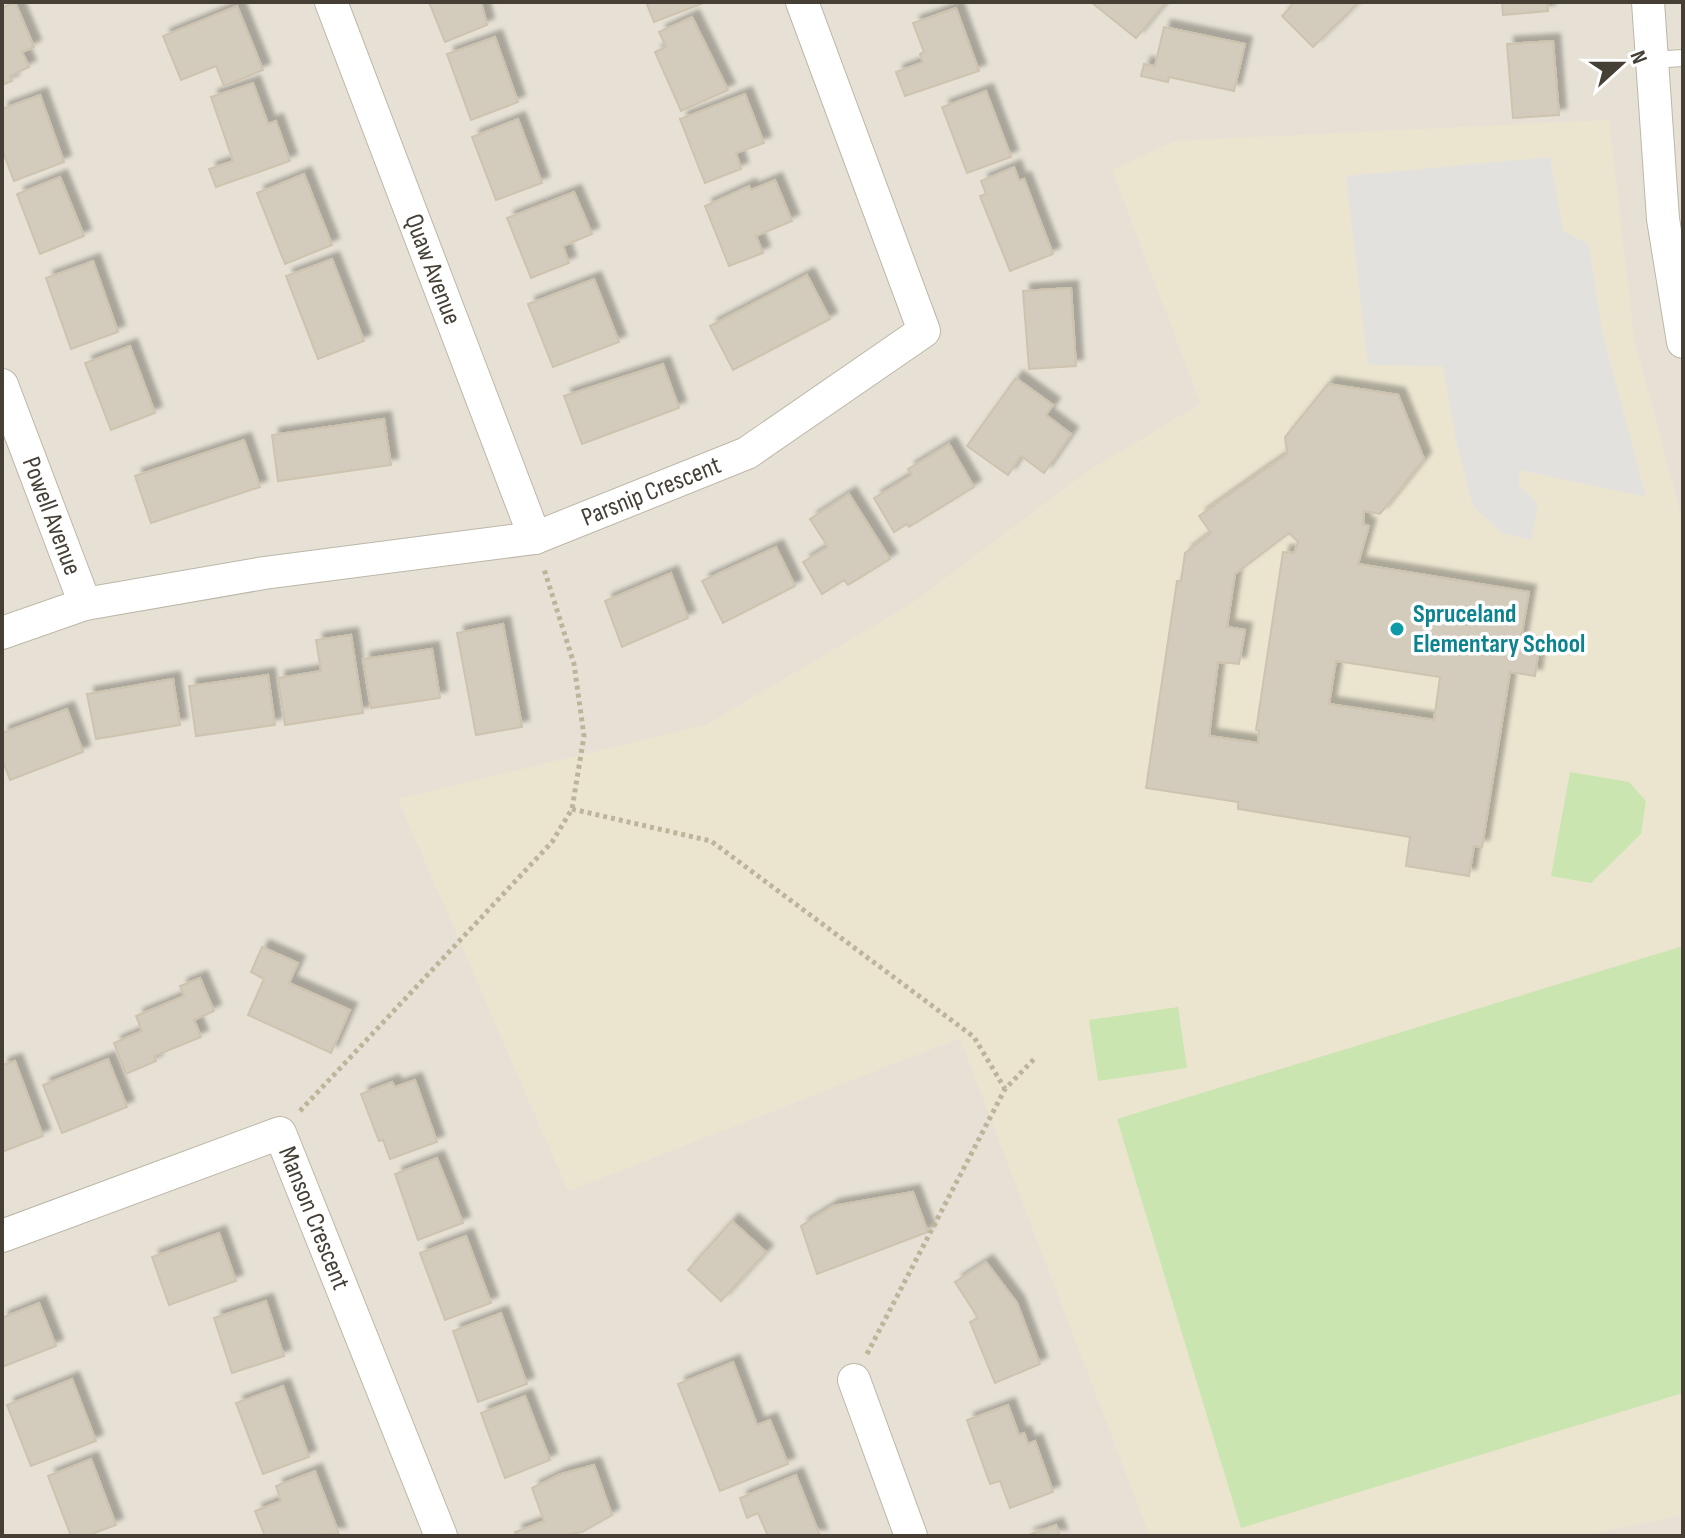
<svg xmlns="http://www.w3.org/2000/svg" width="1685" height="1538" font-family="'Sofia Sans Condensed',sans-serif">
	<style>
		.residential { fill: #e6e1d4 }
		.education { fill: #ebe5d0 }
		.green { fill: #cae5b0 }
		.parking { fill: #e3e1de }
		.building { fill: #d3cbbc; stroke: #cec3af; stroke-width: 2; fill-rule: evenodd; filter: url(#shadow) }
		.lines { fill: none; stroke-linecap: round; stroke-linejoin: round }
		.lane-casing { stroke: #bdb7a9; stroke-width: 18 }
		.street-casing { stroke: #bdb7a9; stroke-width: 34 }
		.path { stroke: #beb49a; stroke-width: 5; stroke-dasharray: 4 4; stroke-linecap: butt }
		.lane { stroke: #fff; stroke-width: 16 }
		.street { stroke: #fff; stroke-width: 32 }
		.culture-dot { fill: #0f9aa8; stroke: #fff; stroke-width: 3 }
		.labels { text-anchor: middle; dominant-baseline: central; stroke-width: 7; stroke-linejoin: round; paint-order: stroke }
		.street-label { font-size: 26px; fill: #453f35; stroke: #fff }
		.culture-label { font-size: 26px; font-weight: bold; fill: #0d838f; stroke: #fff; text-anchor: start }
	</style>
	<defs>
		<filter id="shadow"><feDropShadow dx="7" dy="-7" stdDeviation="2" flood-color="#0004"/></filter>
	</defs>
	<rect width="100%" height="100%" fill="#f2efe6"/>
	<path class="residential" d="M2 2H1683V1536H2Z"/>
	<path class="education" d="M1609 120 1634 339 1683 522V1515L1581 1536H1150L960 1038 568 1191 398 799 706 725 911 604 1091 469 1201 404 1112 170 1175 141Z"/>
	<path class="green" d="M1570 772 1629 782 1646 801 1641 834 1591 883 1551 876Z
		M1683 946V1393L1241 1528 1117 1119Z
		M1178 1007 1187 1068 1098 1081 1089 1020Z"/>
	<path class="parking" d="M1550 157 1563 231 1589 244 1602 331 1646 497 1519 470V485L1538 504 1531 540 1502 533 1473 506 1456 441 1443 366 1368 365 1346 176Z"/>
	<path class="building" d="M15 2 34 47 22 52 29 67 10 76 12 81 2 85V8Z
		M429 2H481L487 25 445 42Z
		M646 2H701V4L654 22Z
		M1091 2H1164L1165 3 1136 38Z
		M1295 2H1359L1313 47 1282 16Z
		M1502 2H1547L1548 11 1503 15Z
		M237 6 263 70 224 86 216 66 181 80 163 36Z
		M956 8 979 71 905 96 896 72 923 62 920 54 924 52 913 23Z
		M692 17 728 90 681 111 655 52 666 47 659 32Z
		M1164 27 1245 44 1234 91 1169 77 1168 82 1141 76 1144 64 1155 66Z
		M495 37 518 102 471 120 447 54Z
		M1553 41 1559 115 1513 118 1507 44Z
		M253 83 268 124 276 121 290 161 216 187 209 169 233 161 211 97Z
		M986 91 1011 157 967 173 942 107Z
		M745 94 764 143 736 153 741 169 705 183 680 119Z
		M40 95 64 162 14 181 2 149V109Z
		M518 119 542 183 496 200 472 137Z
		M1014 167 1019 181 1024 179 1053 254 1010 271 980 196 986 194 981 181Z
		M304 174 332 245 285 264 257 193Z
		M60 177 84 236 40 254 17 194Z
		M775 180 792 221 756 236 763 253 729 266 705 206 749 186 751 190Z
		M574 192 592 234 563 246 569 263 531 278 507 218Z
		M332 259 364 341 318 359 286 276Z
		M93 261 118 332 71 349 46 278Z
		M807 275 830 319 733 370 710 326Z
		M594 279 619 342 553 367 528 304Z
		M1071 288 1076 366 1029 369 1023 291Z
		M130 346 155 413 111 430 85 363Z
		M663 364 679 408 582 444 564 396Z
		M1016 378 1053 405 1046 415 1071 434 1044 473 1021 456 1008 475 967 446Z
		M1328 384 1398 395 1424 459 1380 514 1364 511 1363 524 1369 526 1358 564 1529 592 1520 644 1539 647 1535 676 1510 672 1482 847 1474 846 1469 876 1406 866 1410 837 1238 809V802L1146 788 1177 581H1181L1185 553 1211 533 1199 516 1287 454 1285 437ZM1289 533 1298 542 1294 553 1283 552 1256 730 1259 731 1258 743 1209 736 1218 662 1239 664 1245 630 1227 627 1235 574ZM1336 661 1440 677 1434 720 1329 704Z
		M384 419 391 465 278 481 272 435Z
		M244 440 260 487 151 523 135 476Z
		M949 444 974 487 909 527 907 524 894 532 874 498 912 475 908 469Z
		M849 494 890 559 848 585 844 580 822 594 803 562 828 547 810 519Z
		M776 547 795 586 723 623 702 581Z
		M671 573 688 618 622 647 605 601Z
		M503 624 522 727 476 735 457 633Z
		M351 635 363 713 285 725 278 678 321 671 316 640Z
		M432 649 440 698 371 708 363 659Z
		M268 675 275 725 196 736 189 686Z
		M173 679 180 725 96 739 87 694Z
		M67 709 83 752 10 780 2 759V733Z
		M262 947 298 963 289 983 350 1010 331 1053 248 1015 264 979 251 972Z
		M200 978 214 1011 194 1020 201 1037 154 1056 156 1061 126 1074 114 1043 142 1031 136 1016 184 996 180 986Z
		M108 1059 127 1107 62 1133 43 1085Z
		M15 1061 43 1136 2 1152V1065Z
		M415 1080 437 1142 390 1159 383 1140 379 1141 361 1094 392 1082 395 1087Z
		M437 1158 463 1223 418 1240 395 1174Z
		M913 1192 928 1232 817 1274 801 1226 833 1206Z
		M732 1221 766 1252 721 1301 688 1270Z
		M219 1233 236 1281 169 1305 152 1257Z
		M466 1236 491 1303 445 1320 420 1253Z
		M986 1262 1017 1303 1040 1364 995 1383 970 1322 978 1318 955 1282Z
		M266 1301 284 1356 232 1373 214 1318Z
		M39 1303 56 1346 2 1367V1318Z
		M501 1313 527 1384 478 1402 453 1331Z
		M733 1362 757 1425 770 1420 788 1464 720 1491 678 1384Z
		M72 1379 96 1441 31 1466 7 1405Z
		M283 1386 309 1457 263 1474 236 1403Z
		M525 1396 550 1460 505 1478 481 1413Z
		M1008 1405 1019 1435 1024 1433 1028 1444 1035 1441 1053 1492 1010 1508 1000 1481 990 1484 967 1420Z
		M91 1459 116 1525 86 1536H71L48 1476Z
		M594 1465 612 1515 582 1532 559 1536H517L515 1532 544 1521 532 1488 561 1474Z
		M315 1471 339 1534 265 1536 255 1511 281 1501 276 1486Z
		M796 1475 820 1536H768L758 1513 747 1518 740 1498Z
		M1056 1525 1060 1536H1026Z"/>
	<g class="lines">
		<defs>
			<path id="lane" d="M1652 60 1683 58"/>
			<g id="street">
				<path id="s1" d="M331 2 535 538"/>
				<path d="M1648 2 1663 219 1683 342"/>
				<path id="s2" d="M2 385 85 604"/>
				<path id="s3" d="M2 633 85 604 264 573 535 538 747 453 924 331 802 2"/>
				<path id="s4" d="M2 1236 280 1133 441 1536"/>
				<path d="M854 1380 911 1536"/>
			</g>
		</defs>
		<use href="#lane" class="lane-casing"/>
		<use href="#street" class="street-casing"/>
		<path class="path" d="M572 809 711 841 974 1037 1005 1089
			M300 1111 552 842 572 809 584 736 574 664 544 569
			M867 1354 1005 1089 1036 1057"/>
		<use href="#lane" class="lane"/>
		<use href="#street" class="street"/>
	</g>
	<circle class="culture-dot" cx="1397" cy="629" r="8"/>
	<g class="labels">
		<g class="street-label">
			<text stroke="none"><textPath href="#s1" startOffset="286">Quaw Avenue</textPath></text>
			<text stroke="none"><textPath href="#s3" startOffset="668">Parsnip Crescent</textPath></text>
			<text stroke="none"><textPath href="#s2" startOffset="140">Powell Avenue</textPath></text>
			<text stroke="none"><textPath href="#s4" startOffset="388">Manson Crescent</textPath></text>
		</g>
		<g class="culture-label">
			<text x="1413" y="614">Spruceland<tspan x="1413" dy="30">Elementary School</tspan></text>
		</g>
	</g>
	<rect width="1685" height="1538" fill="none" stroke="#453f35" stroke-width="8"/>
	<g transform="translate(1621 64) rotate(69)" stroke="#ffffff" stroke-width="6" paint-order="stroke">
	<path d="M0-6L14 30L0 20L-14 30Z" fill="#453f35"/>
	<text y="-12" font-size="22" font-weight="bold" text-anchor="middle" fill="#453f35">N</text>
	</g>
</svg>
